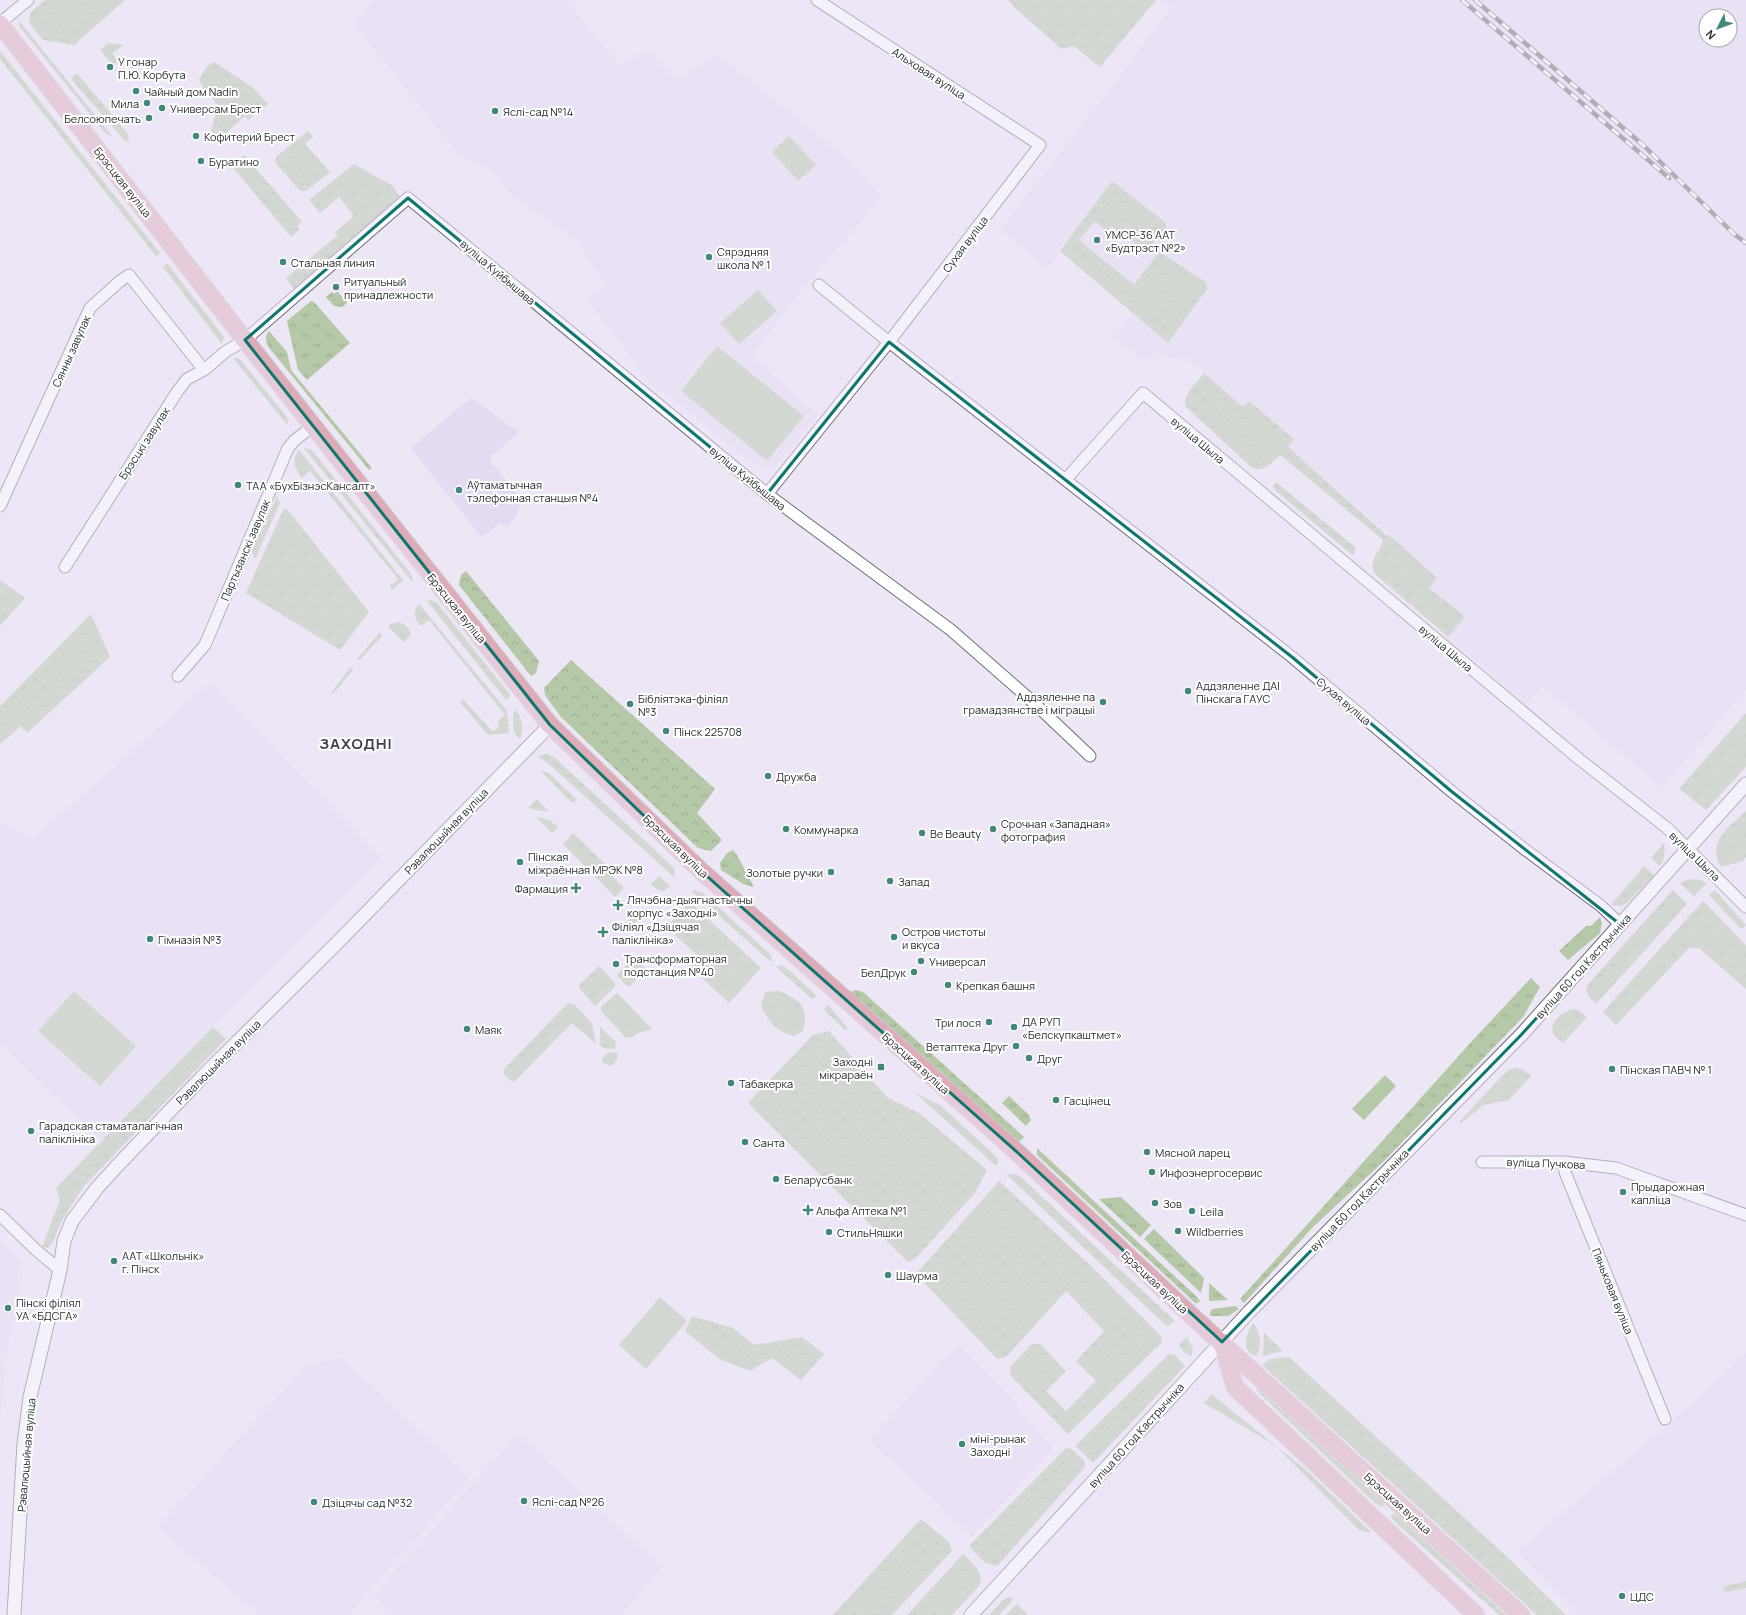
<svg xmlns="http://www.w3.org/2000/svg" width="1746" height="1615" font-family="Manrope,sans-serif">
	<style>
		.built { fill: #e4dbf1; fill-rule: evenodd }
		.grass { fill: url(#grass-tufts) }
		.forest { fill: url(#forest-crowns) }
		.garden { fill: #b5c8a8 }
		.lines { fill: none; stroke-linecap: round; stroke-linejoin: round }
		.minor-casing { stroke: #716c79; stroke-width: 13 }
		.tertiary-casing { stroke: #716c79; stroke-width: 15 }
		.primary-casing { stroke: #cccccd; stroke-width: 19 }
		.minor { stroke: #fff; stroke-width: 11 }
		.tertiary { stroke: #fff; stroke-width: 13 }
		.primary { stroke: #ddacb8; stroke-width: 17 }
		.rail-casing { stroke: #6b6770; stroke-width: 4.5 }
		.rail { stroke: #fff; stroke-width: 3; stroke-dasharray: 9; stroke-linecap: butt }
		.marked { fill: none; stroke: #0f766e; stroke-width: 3; stroke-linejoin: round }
		.poi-dot { fill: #43877b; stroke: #fff; stroke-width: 1.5 }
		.labels { text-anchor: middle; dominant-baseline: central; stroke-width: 4; stroke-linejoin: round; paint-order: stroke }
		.poi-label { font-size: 11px; fill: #2c2a30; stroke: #fff; text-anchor: start }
		.street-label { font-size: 11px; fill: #2c2a30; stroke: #fff }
		.district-label { font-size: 15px; font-weight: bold; letter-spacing: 1px; fill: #443f4b; stroke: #fff }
	</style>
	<defs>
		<pattern id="grass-tufts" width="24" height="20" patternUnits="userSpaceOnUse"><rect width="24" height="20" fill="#b5c8a8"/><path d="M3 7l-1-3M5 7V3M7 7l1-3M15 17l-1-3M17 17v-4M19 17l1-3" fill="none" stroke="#9cac91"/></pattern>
		<pattern id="forest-crowns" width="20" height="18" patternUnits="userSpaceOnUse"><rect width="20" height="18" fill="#b5c8a8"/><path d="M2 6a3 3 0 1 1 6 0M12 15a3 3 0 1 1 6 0" fill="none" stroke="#9cac91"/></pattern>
	</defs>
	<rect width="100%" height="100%" fill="#ece6f5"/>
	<path class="built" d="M373 0H565L621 67 642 52 650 53 678 82 716 54 847 159 882 196 803 288 752 356 818 416 778 464 771 468 762 467 751 462 664 392 652 386 587 298 605 285 579 242 512 194 491 171 459 154 354 24Z
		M1164 0H1746V689L1662 787 1543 686 1526 705 1448 637 1464 618 1461 613 1429 588 1437 578 1394 539 1288 447 1294 440 1249 401 1243 407 1183 355 1180 359 1165 357 1157 351 1145 362 1115 337 1133 313 1061 251 1046 268 1001 229 1064 149 1172 8ZM1706 16H1730V40H1706Z
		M471 398 519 432 489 459 521 499 518 514 507 528 500 523 482 537 410 448Z
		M211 682 381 858 218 1021 102 1142 0 1042V824L33 839Z
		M0 1241 16 1256 23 1273 8 1343 0 1417Z
		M959 1345 1016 1402 1018 1411 1054 1448 972 1536 870 1440 939 1364Z
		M1746 1353V1615H1578L1518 1551 1671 1423Z
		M341 1358 469 1478 348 1615H260L158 1527 306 1366Z
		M518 1434 662 1568 620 1615H395L373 1596Z"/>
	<path class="grass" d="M1008 0H1156L1100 67 1093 62 1074 46 1062 49 1016 9Z
		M20 22 112 136 106 134 23 31 19 26Z
		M108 43 123 45 112 54 118 61 113 65 100 50Z
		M0 51 160 253 156 256 0 59Z
		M77 73 128 134 129 138 126 142 72 80V77Z
		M354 164 393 186 400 197 294 289 286 278 338 235 335 232 354 216 339 197 320 213 309 200Z
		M167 263 224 337 222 344 163 267Z
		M337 291 347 303 342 307 334 306 326 297 332 292 334 294Z
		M311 301 314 302 350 343 307 380 298 370 287 321Z
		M269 331 287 352 291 370 372 468 369 470 270 349C266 343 264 336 269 331Z
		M233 358H239L287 417 288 426Z
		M1288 447 1384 533V538L1385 534 1394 539 1437 578 1429 588 1461 613 1464 618 1448 637 1375 574C1367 560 1380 553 1383 540L1279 454Z
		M304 448 312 450 412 575 413 583Z
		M299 450 403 580 392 590 390 586 398 579 310 471 301 478C296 468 290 460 299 450Z
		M1275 483H1277L1355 547V553L1352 555 1275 490 1273 486Z
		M277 496 280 503 255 559 252 551Z
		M284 508 288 510 369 612 340 650 246 593Z
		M431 600 437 603 511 696 506 700 427 601Z
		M419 604 507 711 509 733 488 735 460 702 463 699 491 730 494 731 498 728 499 724 497 721 505 715 429 620 421 626C414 618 412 613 419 604Z
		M397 622C406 624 409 627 411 635L404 642 389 628V625Z
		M380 632 382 636 360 660 357 659Z
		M350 668H352L353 670 333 694 331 693Z
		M516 710C523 720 524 728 520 739L514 733 513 713Z
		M1746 713V767L1706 810 1679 789Z
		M546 754 554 757 670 864 674 869 675 878 549 764 537 756Z
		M541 771 549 773 577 800 572 803Z
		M537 799 549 812 528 808Z
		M1746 811V857L1743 861 1721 867C1706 842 1729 827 1746 811Z
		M536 817 550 820 558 828 552 833Z
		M573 833 606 865 607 871 624 888 615 897 563 844Z
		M1664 843C1665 852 1665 858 1660 866L1651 858Z
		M733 850 737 855 754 887 743 884 721 870 720 863 727 853Z
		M1644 866 1654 875 1627 903 1621 906 1611 905Z
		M659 876 670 886 664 891 658 890 651 884Z
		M1697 879 1707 883 1694 896 1680 883 1687 880Z
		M694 890 702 892 770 954 772 958 771 962 691 891Z
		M1673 890 1687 904 1596 1004 1589 997 1586 989 1589 983Z
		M1715 890 1746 925 1743 928H1740L1709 895Z
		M1703 901 1746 945V989L1699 948H1689L1616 1025 1603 1012Z
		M690 902 761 968 729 1003 689 966 698 956 666 927Z
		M638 911H647L625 933 622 927Z
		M1600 917 1602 923 1600 933 1568 960 1559 951 1586 926H1591Z
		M634 958 645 968V972L630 986 626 985 617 975Z
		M780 965 784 966 817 996 812 999 776 967Z
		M599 966 615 983V987L595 1006 579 988 580 984Z
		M1531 978 1540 987 1523 1017 1384 1161 1313 1227 1244 1303 1240 1299 1473 1040Z
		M856 990 863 992 1024 1137 1020 1141 1016 1140 850 992Z
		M779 991C801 1000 809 1007 803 1031L794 1036C775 1031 769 1022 761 1006L765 992Z
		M617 993 652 1029 638 1033 631 1038 625 1037 601 1011V1007Z
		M568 1003 574 1004 592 1023 596 1044 572 1023 515 1081 512 1082 504 1074V1069Z
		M828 1005 831 1008 848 1029 845 1030 826 1012 824 1009Z
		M1572 1009 1578 1010 1587 1017 1563 1043C1560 1041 1557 1039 1555 1036 1546 1024 1562 1012 1572 1009Z
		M600 1027 616 1042 615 1049 603 1048 600 1045Z
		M609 1052 617 1053V1060L611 1066 602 1062V1058Z
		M1517 1068 1522 1069 1531 1076 1509 1100 1483 1105 1460 1124V1121L1502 1076 1510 1069Z
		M914 1092 941 1106 998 1158V1163L996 1166Z
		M1009 1096 1029 1115 1031 1120 1026 1126 1002 1103Z
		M1037 1148 1197 1297 1200 1301 1198 1303H1195L1037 1155Z
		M1006 1174H1014L1020 1176 1175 1321 1168 1326 1161 1321Z
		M1121 1197 1151 1225 1140 1237 1099 1199Z
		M1154 1229 1204 1278 1201 1293 1144 1239Z
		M1209 1283 1228 1300 1209 1301Z
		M1236 1306 1239 1309 1228 1316H1210V1312L1212 1309Z
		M1253 1323C1260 1330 1263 1347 1256 1356 1239 1353 1247 1332 1253 1323Z
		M1264 1333 1283 1351 1263 1356Z
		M1187 1337 1193 1349 1191 1356 1185 1353 1180 1347V1343Z
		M1289 1357 1506 1556 1566 1615H1537L1262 1365 1270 1359Z
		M1259 1386 1385 1503 1383 1507 1376 1504 1258 1392 1256 1388Z
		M1211 1394 1306 1470 1372 1533 1359 1530 1276 1446 1204 1403Z
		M1393 1514 1398 1516 1506 1615H1499L1393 1520 1391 1517Z
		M1746 1581V1588L1726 1592 1722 1589 1725 1586Z
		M1008 1597 1014 1599 999 1615H989L1003 1600Z"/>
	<path class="forest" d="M45 0H125L74 45 43 40 29 22 30 13Z
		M214 62 252 87 268 104 248 120 245 116 226 133 228 137 219 145 210 134 218 105 201 84 199 79 207 66Z
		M308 131 313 137 305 144 330 172 306 191H300L275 162 276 157Z
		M244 155 302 222 297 226 300 229 291 237 230 164 233 161 235 163Z
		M1112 181 1166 223V227L1146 252 1112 226 1107 232 1095 221 1079 240 1134 285 1159 252 1206 282 1207 289 1168 343 1060 251Z
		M1204 373 1243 407 1249 401 1294 439C1287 448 1270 468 1260 469 1257 470 1254 468 1251 467L1185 406C1184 393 1196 383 1204 373Z
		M466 571 539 661 536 673 531 676 459 585 461 575Z
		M0 580 25 598 0 626Z
		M91 614 110 657 27 733 21 726 0 744V706Z
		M571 660 715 789 697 813 722 840 711 851 698 848 561 717 545 695 544 688Z
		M213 1027 226 1039 86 1184 72 1204 61 1222 53 1242 48 1248 42 1247 60 1200 56 1188Z
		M829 1031 887 1097 919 1113 987 1170 975 1193 915 1259 908 1262 748 1103 813 1035Z
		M999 1181 1090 1265 1161 1336 1162 1342 1068 1434 1011 1376 1010 1367 1032 1344H1040L1066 1371 1046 1391 1066 1411 1096 1381 1076 1361 1104 1331 1066 1291 1006 1357 997 1359 916 1274Z
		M692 1316 733 1328 754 1345 802 1337 824 1354 801 1380 772 1358 750 1371 719 1359 685 1331Z
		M1169 1354 1175 1355 1185 1366 1093 1463 1075 1446Z
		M1066 1448 1071 1449 1084 1460 1085 1467 1000 1563 996 1566 984 1562 969 1546Z
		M921 1519 949 1542 952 1551 892 1615H833Z
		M963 1554C971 1562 986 1574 979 1586L952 1615H907Z
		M1017 1604 1028 1615H1006Z"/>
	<path class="garden" d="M789 136 816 165 798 181 772 152Z
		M758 290 777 311 739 344 720 323Z
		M717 346 804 416 767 461 681 391Z
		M74 991 136 1046 100 1086 38 1031Z
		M1385 1075 1396 1086 1364 1120 1352 1109Z
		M660 1297 687 1321 646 1369 619 1345Z"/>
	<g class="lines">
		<defs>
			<path id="minor" d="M0 23 28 0
				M819 285 889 342 1292 657 1451 791 1523 848 1601 906 1621 925
				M1066 479 1143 393 1579 759 1667 828 1746 907
				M767 494 889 342 1040 145 817 0
				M0 506 90 308 120 281 129 275 204 370
				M65 567 177 392 187 379 204 370 225 352 245 340 408 198 767 494 951 630 1033 702 1090 756
				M178 676 205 645 288 448 295 440 313 426
				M1482 1162H1564L1616 1168 1746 1215
				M1564 1162 1565 1172 1665 1419
				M0 1215 36 1250 60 1270"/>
			<path id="tertiary" d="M14 1615 24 1444 30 1397 60 1270 64 1241 72 1221 97 1188 117 1166 207 1072 337 943 550 725
				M971 1615 1249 1312 1522 1034 1746 784"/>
			<path id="primary" d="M0 24 245 340 550 725 700 870 1018 1153 1195 1319 1521 1615
				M1222 1342 1235 1387 1476 1615"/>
		</defs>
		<use href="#minor" class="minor-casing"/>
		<use href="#tertiary" class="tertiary-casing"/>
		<use href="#primary" class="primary-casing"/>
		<use href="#minor" class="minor"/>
		<use href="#tertiary" class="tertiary"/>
		<use href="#primary" class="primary"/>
		<defs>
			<path id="rail" d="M1462 0 1669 178
				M1475 0 1643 145 1734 234 1746 243"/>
		</defs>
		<use href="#rail" class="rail-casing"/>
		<use href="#rail" class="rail"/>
	</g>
	<path d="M0 0H1746V1615H0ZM408 198 767 494 889 342 1292 657 1451 791 1621 925 1522 1034 1222 1342 1018 1153 700 870 550 725 245 340Z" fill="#ece6f5" fill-opacity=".55" fill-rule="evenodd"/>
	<path class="marked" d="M408 198 767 494 889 342 1292 657 1451 791 1621 925 1522 1034 1222 1342 1018 1153 700 870 550 725 245 340Z"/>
	<g class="poi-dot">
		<circle cx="110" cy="67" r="4"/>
		<circle cx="136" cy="91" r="4"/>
		<circle cx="147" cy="103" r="4"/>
		<circle cx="162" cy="108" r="4"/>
		<circle cx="495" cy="111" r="4"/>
		<circle cx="149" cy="118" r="4"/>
		<circle cx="196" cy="136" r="4"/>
		<circle cx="201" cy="161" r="4"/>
		<circle cx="1097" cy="240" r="4"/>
		<circle cx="709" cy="257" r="4"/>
		<circle cx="283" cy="262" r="4"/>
		<circle cx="336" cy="287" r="4"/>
		<circle cx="238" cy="485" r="4"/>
		<circle cx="459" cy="490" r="4"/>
		<circle cx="1188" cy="691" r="4"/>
		<circle cx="1103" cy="702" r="4"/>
		<circle cx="630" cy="704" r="4"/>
		<circle cx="666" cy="731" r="4"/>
		<circle cx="768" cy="776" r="4"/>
		<circle cx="786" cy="829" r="4"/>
		<circle cx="993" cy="829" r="4"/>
		<circle cx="922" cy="833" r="4"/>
		<circle cx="520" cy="862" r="4"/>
		<circle cx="831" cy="872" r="4"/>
		<circle cx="890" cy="881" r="4"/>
		<path d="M574 882h4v4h4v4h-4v4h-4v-4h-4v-4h4z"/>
		<path d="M616 899h4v4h4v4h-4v4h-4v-4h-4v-4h4z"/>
		<path d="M601 926h4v4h4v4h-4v4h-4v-4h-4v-4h4z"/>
		<circle cx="894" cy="937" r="4"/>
		<circle cx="150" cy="939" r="4"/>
		<circle cx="921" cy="961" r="4"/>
		<circle cx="616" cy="964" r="4"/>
		<circle cx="914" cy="972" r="4"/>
		<circle cx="948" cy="985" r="4"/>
		<circle cx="989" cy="1022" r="4"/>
		<circle cx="1014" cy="1027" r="4"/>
		<circle cx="467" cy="1029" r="4"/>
		<circle cx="1016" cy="1046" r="4"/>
		<circle cx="1029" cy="1058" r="4"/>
		<rect x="877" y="1063" width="8" height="8" rx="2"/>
		<circle cx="1612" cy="1069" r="4"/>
		<circle cx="731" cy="1083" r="4"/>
		<circle cx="1056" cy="1100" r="4"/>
		<circle cx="31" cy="1131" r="4"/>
		<circle cx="745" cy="1142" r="4"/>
		<circle cx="1147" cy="1152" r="4"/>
		<circle cx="1152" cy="1172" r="4"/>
		<circle cx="776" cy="1179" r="4"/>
		<circle cx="1623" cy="1192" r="4"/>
		<circle cx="1155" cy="1203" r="4"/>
		<path d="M806 1204h4v4h4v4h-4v4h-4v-4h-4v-4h4z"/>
		<circle cx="1192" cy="1211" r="4"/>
		<circle cx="1178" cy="1231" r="4"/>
		<circle cx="829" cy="1232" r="4"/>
		<circle cx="114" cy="1261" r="4"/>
		<circle cx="888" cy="1275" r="4"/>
		<circle cx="8" cy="1308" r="4"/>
		<circle cx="962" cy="1444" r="4"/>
		<circle cx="524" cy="1501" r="4"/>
		<circle cx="314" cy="1502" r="4"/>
		<circle cx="1622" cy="1596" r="4"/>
	</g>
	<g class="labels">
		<g class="poi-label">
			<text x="118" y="61">У гонар<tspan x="118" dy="13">П.Ю. Корбута</tspan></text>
			<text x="144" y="91">Чайный дом Nadin</text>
			<text x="139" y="103" text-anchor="end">Мила</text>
			<text x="170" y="108">Универсам Брест</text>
			<text x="503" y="111">Яслі-сад №14</text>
			<text x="141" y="118" text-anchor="end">Белсоюпечать</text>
			<text x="204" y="136">Кофитерий Брест</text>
			<text x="209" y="161">Буратино</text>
			<text x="1105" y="234">УМСР-36 ААТ<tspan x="1105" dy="13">«Будтрэст №2»</tspan></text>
			<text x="717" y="251">Сярэдняя<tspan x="717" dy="13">школа № 1</tspan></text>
			<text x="291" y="262">Стальная линия</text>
			<text x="344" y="281">Ритуальный<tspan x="344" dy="13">принадлежности</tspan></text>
			<text x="467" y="484">Аўтаматычная<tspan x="467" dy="13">тэлефонная станцыя №4</tspan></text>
			<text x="246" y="485">ТАА «БухБізнэсКансалт»</text>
			<text x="1196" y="685">Аддзяленне ДАІ<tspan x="1196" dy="13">Пінскага ГАУС</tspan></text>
			<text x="1095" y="696" text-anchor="end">Аддзяленне па<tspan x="1095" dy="13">грамадзянстве і міграцыі</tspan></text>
			<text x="638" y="698">Бібліятэка-філіял<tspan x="638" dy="13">№3</tspan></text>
			<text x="674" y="731">Пінск 225708</text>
			<text x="776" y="776">Дружба</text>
			<text x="1001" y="823">Срочная «Западная»<tspan x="1001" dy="13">фотография</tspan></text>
			<text x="794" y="829">Коммунарка</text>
			<text x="930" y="833">Be Beauty</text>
			<text x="528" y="856">Пінская<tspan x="528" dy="13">міжраённая МРЭК №8</tspan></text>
			<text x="823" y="872" text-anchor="end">Золотые ручки</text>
			<text x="898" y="881">Запад</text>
			<text x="568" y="888" text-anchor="end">Фармация</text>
			<text x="627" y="899">Лячэбна-дыягнастычны<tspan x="627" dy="13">корпус «Заходні»</tspan></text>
			<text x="612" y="926">Філіял «Дзіцячая<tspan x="612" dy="13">паліклініка»</tspan></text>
			<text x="902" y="931">Остров чистоты<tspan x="902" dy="13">и вкуса</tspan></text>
			<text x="158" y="939">Гімназія №3</text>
			<text x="624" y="958">Трансформаторная<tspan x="624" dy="13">подстанция №40</tspan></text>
			<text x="929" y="961">Универсал</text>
			<text x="906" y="972" text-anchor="end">БелДрук</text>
			<text x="956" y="985">Крепкая башня</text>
			<text x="1022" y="1021">ДА РУП<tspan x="1022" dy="13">«Белскупкаштмет»</tspan></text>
			<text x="981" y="1022" text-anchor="end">Три лося</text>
			<text x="475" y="1029">Маяк</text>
			<text x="1008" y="1046" text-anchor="end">Ветаптека Друг</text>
			<text x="1037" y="1058">Друг</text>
			<text x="873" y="1061" text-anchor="end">Заходні<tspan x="873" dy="13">мікрараён</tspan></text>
			<text x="1620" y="1069">Пінская ПАВЧ № 1</text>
			<text x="739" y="1083">Табакерка</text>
			<text x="1064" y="1100">Гасцінец</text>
			<text x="39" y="1125">Гарадская стаматалагічная<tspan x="39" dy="13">паліклініка</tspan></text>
			<text x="753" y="1142">Санта</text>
			<text x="1155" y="1152">Мясной ларец</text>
			<text x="1160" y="1172">Инфоэнергосервис</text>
			<text x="784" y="1179">Беларусбанк</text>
			<text x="1631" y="1186">Прыдарожная<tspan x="1631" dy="13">капліца</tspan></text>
			<text x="1163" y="1203">Зов</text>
			<text x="816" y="1210">Альфа Аптека №1</text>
			<text x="1200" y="1211">Leila</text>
			<text x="1186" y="1231">Wildberries</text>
			<text x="837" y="1232">СтильНяшки</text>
			<text x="122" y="1255">ААТ «Школьнік»<tspan x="122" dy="13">г. Пінск</tspan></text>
			<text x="896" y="1275">Шаурма</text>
			<text x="16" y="1302">Пінскі філіял<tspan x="16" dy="13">УА «БДСГА»</tspan></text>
			<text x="970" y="1438">міні-рынак<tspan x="970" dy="13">Заходні</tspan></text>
			<text x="532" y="1501">Яслі-сад №26</text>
			<text x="322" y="1502">Дзіцячы сад №32</text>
			<text x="1630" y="1596">ЦДС</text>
		</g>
		<g class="street-label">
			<text transform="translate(929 73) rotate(33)">Альховая вуліца</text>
			<text transform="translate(123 182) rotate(52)">Брэсцкая вуліца</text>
			<text transform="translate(965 244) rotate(-53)">Сухая вуліца</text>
			<text transform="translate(498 272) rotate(40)">вуліца Куйбышава</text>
			<text transform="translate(71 351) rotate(-66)">Сянны завулак</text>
			<text transform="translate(1198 440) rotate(40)">вуліца Шыла</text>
			<text transform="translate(144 443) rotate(-57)">Брэсцкі завулак</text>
			<text transform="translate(748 478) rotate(39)">вуліца Куйбышава</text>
			<text transform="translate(245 550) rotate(-67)">Партызанскі завулак</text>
			<text transform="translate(457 608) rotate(51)">Брэсцкая вуліца</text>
			<text transform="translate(1446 648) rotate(40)">вуліца Шыла</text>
			<text transform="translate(1344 701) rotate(40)">Сухая вуліца</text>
			<text transform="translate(446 831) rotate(-46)">Рэвалюцыйная вуліца</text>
			<text transform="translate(676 846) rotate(44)">Брэсцкая вуліца</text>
			<text transform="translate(1695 856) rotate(44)">вуліца Шыла</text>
			<text transform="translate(1583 966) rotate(-48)">вуліца 60 год Кастрычніка</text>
			<text transform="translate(218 1062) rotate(-45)">Рэвалюцыйная вуліца</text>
			<text transform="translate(916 1063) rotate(42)">Брэсцкая вуліца</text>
			<text transform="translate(1546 1163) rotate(2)">вуліца Пучкова</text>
			<text transform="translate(1359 1200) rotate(-46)">вуліца 60 год Кастрычніка</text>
			<text transform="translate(1155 1282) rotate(43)">Брэсцкая вуліца</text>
			<text transform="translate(1613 1291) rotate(68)">Пяньковая вуліца</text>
			<text transform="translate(1136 1435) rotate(-48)">вуліца 60 год Кастрычніка</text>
			<text transform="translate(26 1455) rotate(-85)">Рэвалюцыйная вуліца</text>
			<text transform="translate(1398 1503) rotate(42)">Брэсцкая вуліца</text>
		</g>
		<g class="district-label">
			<text x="356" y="743">ЗАХОДНІ</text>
		</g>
	</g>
	<g transform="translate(1718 28) rotate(228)"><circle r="19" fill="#ffffff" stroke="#abaaac"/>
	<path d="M0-3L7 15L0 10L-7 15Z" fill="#43877b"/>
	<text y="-6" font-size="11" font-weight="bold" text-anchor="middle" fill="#2c2a30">N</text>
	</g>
</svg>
